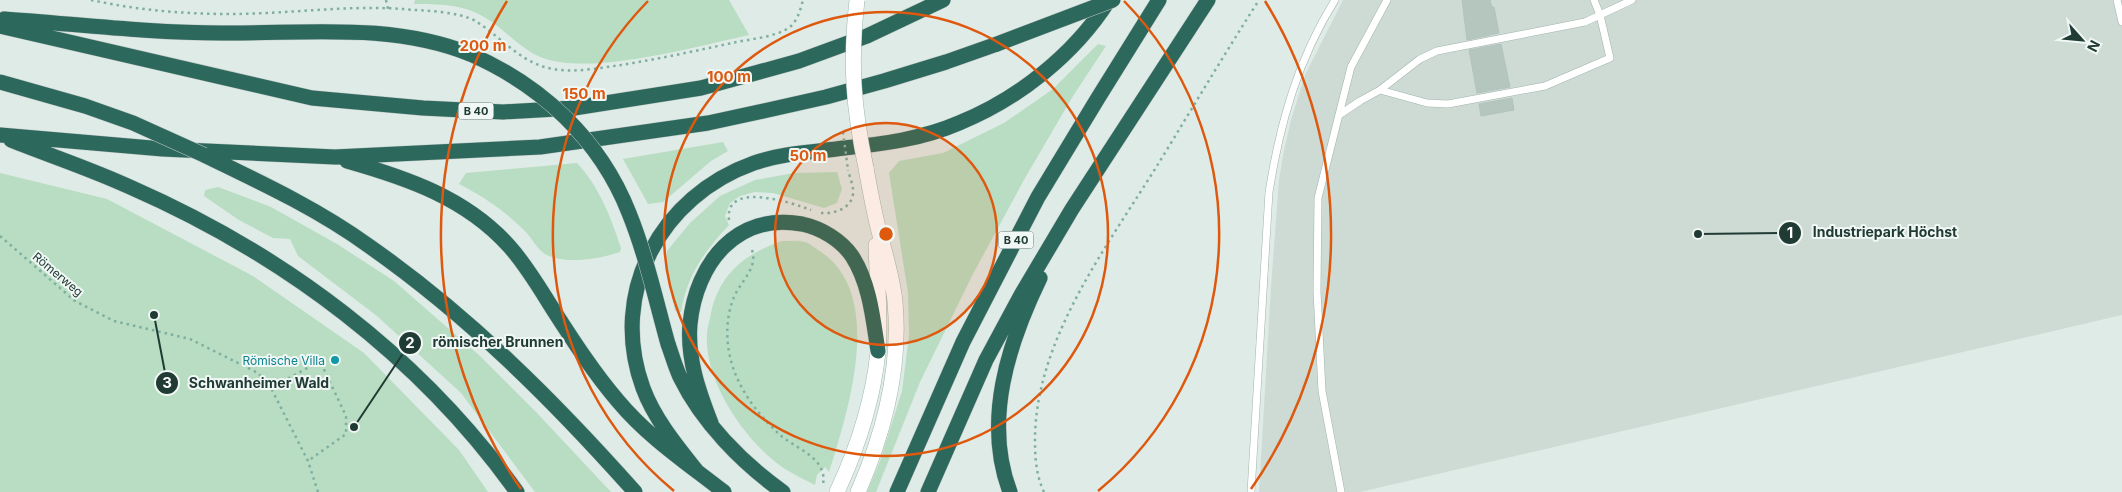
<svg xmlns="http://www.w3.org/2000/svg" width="2122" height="492" font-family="Inter,sans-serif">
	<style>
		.built { fill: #cedbd5 }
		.green { fill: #b8ddc2 }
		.building { fill: #b5c6bf; stroke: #b2c4bd }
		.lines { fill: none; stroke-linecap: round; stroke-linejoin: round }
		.lane-casing { stroke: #a2b3ad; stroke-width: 8 }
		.secondary-casing { stroke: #9eb7ae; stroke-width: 16 }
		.highway-casing { stroke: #c1c8c6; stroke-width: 16 }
		.path { stroke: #7fafa0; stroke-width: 2.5; stroke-dasharray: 2.5 4; stroke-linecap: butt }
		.lane { stroke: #fff; stroke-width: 7 }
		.secondary { stroke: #fff; stroke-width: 15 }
		.highway { stroke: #2c685c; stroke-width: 15 }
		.secondary-bridge-casing { stroke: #9eb7ae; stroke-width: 16; stroke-linecap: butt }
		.highway-bridge-casing { stroke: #c1c8c6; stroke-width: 16; stroke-linecap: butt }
		.path-bridge { stroke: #7fafa0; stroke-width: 2.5; stroke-dasharray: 2.5 4; stroke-linecap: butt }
		.secondary-bridge { stroke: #fff; stroke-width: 15 }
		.highway-bridge { stroke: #2c685c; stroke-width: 15 }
		.ring { fill: none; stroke: #de580e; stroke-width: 2.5 }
		.culture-dot { fill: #0f9aa8; stroke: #f0f7f4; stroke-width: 2 }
		.labels { text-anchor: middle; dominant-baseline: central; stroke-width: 4; stroke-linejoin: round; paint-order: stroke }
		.shield { fill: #f0f7f4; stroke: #5e736e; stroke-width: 1 }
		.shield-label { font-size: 11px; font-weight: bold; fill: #203b34 }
		.street-label { font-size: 12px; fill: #203b34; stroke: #f0f7f4 }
		.culture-label { font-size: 12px; fill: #0d838f; stroke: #f0f7f4; text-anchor: end }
		.centre { fill: #de580e; stroke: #f0f7f4; stroke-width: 2.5 }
		.ring-label { font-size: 15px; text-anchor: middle; font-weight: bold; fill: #de580e; stroke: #f0f7f4; stroke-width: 4; stroke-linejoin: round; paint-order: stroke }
		.leader { fill: none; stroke: #203b34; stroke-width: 2 }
		.callout-dot { fill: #203b34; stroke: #f0f7f4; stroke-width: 2 }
		.mark-label { font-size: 15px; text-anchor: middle; font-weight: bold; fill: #fff }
		.callout-label { font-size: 14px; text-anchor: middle; font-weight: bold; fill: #203b34; stroke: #f0f7f4; stroke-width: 4; stroke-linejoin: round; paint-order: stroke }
	</style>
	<rect width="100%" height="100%" fill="#dfebe6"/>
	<path class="built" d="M1343 0H2122V315L1360 492H1259L1271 287 1279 180 1284 150 1291 120 1305 75Z"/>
	<path class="green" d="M415 0H729L749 35C698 46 592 76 543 58 521 50 505 29 484 17 463 4 438 4 414 4Z
		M1098 44 1106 46 1073 96 1025 178 973 274 920 382 876 492H867L880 461 902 391 909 335 908 293 889 173 899 161 943 153 1004 123 1053 89Z
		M723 142 728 151 711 161 663 202 648 204 623 159Z
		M577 163C600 188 611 218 621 248L620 252C600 259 565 265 545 254 537 249 531 237 525 231 506 212 483 196 459 184L466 173Z
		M837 172 842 189 837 203 824 208 773 193 755 192 740 196 730 203 725 216 729 225C704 252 687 275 681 312L675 311 666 260 667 251 690 223 720 196 755 180 794 173Z
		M0 173 107 199 253 276 364 353 459 450 488 492H0Z
		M218 187 271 207 337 244 394 281 480 356 537 413 611 492H535L461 393 377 316 298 256 290 239 273 238 239 220 204 196 205 190Z
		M782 241C789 241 798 240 805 242 809 243 814 247 818 250 887 292 848 411 829 472L825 467 817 475 815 485C805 480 795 475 785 469 747 444 704 382 707 335 707 328 710 320 711 313 719 274 746 253 782 241Z"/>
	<path class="building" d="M1462 0H1490L1492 7H1494L1499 33 1467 40Z
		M1501 44 1510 87 1477 93 1469 50Z
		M1512 98 1514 110 1481 116 1479 104Z"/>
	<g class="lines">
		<defs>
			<path id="lane" d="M2117 0 2122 22
				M1380 90 1427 103 1448 104 1545 86 1610 58 1600 15 1632 0
				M1339 115 1360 101 1380 90 1420 59 1437 51 1585 22 1600 15 1594 0
				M1251 492 1269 192C1280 123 1298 59 1335 0
				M1341 492 1322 391 1317 291 1318 198 1351 67 1387 0"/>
			<path id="secondary" d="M837 492C857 449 873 400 878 352 881 317 877 280 876 245
				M858 492C884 433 901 367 895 302 893 280 886 257 880 235 874 213 870 190 866 168"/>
			<path id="highway" d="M4 19C76 24 149 33 221 33 304 34 390 22 470 54
				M0 26 312 98 423 108 503 112 574 108 701 88 799 61 867 36 943 0
				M0 135 163 149 335 157 540 147 708 123 768 110 826 97 884 81 946 62 997 44
				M11 140C51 156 91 169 130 187 283 254 420 356 517 492
				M204 155C260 182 318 209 369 246 469 316 554 401 635 492
				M347 161C407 178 466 198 509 246 527 266 540 289 554 311 574 342 594 373 618 401 648 437 687 463 724 492
				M668 344C672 355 675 366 680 377 702 422 742 463 783 492
				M711 423C699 392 687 359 690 324 696 263 737 212 802 224 821 228 841 240 852 256 870 284 873 319 878 351
				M696 470C676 445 654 418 643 388 608 292 661 196 754 163 783 153 814 152 844 148 883 144 922 139 959 123 1018 99 1074 55 1109 0
				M897 492 963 342 1038 197 1098 98 1159 0
				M928 492 986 360 1021 295 1072 209 1208 0
				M1010 492C983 421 1008 344 1040 278"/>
		</defs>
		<use href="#lane" class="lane-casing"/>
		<use href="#secondary" class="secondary-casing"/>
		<use href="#highway" class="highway-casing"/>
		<path class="path" d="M91 0C137 10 183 14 230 14 287 14 345 5 403 9 424 11 460 11 477 22 502 38 522 64 553 69 575 73 599 68 621 65 658 59 695 51 732 43 749 39 771 38 787 29 797 23 800 11 803 0
			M386 0 388 9
			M821 213C834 214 851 209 853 194 854 187 850 178 848 170
			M729 220C724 180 793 203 811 210
			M0 236 75 301 114 321 190 339 258 373 271 388 308 461 318 492
			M752 250C758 268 741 281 734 297 723 324 726 356 739 382 748 401 763 419 778 433 793 448 828 457 823 484
			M271 388 320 361 346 416V434L308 461
			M1044 492C1036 475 1035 458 1035 440 1035 339 1109 244 1160 161 1193 107 1225 53 1259 0"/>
		<use href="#lane" class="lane"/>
		<use href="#secondary" class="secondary"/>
		<use href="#highway" class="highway"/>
		<defs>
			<path id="secondary-bridge" d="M857 0C850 62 853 107 866 168"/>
			<path id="highway-bridge" d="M997 44 1113 0
				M470 54C541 85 600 139 629 213 646 255 656 301 668 344
				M0 82 85 106 133 123 204 155"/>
		</defs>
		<use href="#secondary-bridge" class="secondary-bridge-casing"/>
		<use href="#highway-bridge" class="highway-bridge-casing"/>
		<path class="path-bridge" d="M843 132 848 170"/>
		<use href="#secondary-bridge" class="secondary-bridge"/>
		<use href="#highway-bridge" class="highway-bridge"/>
	</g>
	<circle cx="886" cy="234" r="111" fill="#de580e" fill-opacity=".12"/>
	<g class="ring">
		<circle cx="886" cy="234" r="111"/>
		<circle cx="886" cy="234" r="222"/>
		<path d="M674 491A333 333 0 0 1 648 1M1124 1A333 333 0 0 1 1098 491"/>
		<path d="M521 489A445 445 0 0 1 507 1M1265 1A445 445 0 0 1 1251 489"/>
	</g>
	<circle class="culture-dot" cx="335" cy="360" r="5"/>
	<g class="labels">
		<g class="shield">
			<rect x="458.5" y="102.5" width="35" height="17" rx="4"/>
			<rect x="998.5" y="231.5" width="35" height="17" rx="4"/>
		</g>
		<g class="shield-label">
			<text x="476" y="111">B 40</text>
			<text x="1016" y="240">B 40</text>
		</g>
		<g class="street-label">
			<text transform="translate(58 274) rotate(40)">Römerweg</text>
		</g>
		<g class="culture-label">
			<text x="325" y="360">Römische Villa</text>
		</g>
	</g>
	<circle cx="886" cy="234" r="8" class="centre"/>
	<g class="ring-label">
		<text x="483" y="51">200 m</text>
		<text x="729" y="82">100 m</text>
		<text x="584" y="99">150 m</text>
		<text x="808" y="161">50 m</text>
	</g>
	<path class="leader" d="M1698 234L1790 233M354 427L410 343M154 315L167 383"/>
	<g class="callout-dot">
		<circle cx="1698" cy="234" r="5"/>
		<circle cx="354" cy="427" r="5"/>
		<circle cx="154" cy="315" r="5"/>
		<circle cx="1790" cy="233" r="12"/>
		<circle cx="410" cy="343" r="12"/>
		<circle cx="167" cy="383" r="12"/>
	</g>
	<g class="mark-label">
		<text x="1790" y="238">1</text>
		<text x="410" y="348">2</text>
		<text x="167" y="388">3</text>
	</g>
	<g class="callout-label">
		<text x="1885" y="237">Industriepark Höchst</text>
		<text x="498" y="347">römischer Brunnen</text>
		<text x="259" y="388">Schwanheimer Wald</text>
	</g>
	<g transform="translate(2082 40) rotate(117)" stroke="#f0f7f4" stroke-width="4" paint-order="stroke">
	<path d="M0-4L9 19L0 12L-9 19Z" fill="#203b34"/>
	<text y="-8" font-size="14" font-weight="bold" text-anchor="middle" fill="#203b34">N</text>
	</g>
</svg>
